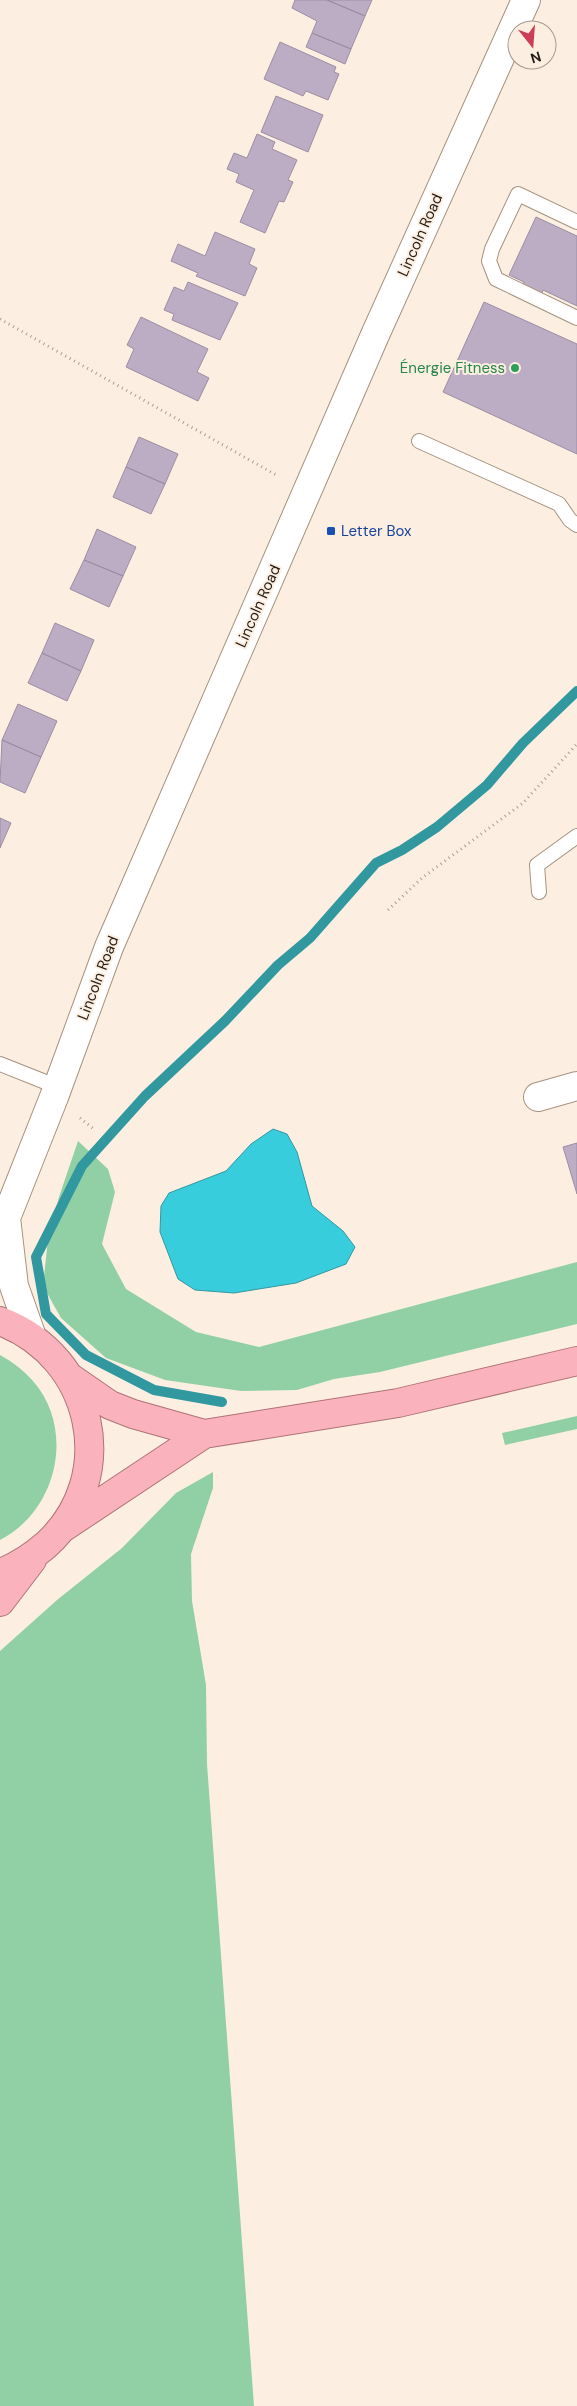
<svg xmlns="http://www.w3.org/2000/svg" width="577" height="2406" font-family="'DM Sans',sans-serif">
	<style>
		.green { fill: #91d0a4 }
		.water { fill: #38cddc; stroke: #3298a0 }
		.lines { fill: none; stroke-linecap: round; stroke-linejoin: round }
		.stream { stroke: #3298a0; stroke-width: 10 }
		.building { fill: #bcadc4; stroke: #9c8da4 }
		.service-casing { stroke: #a6927e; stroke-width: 16 }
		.minor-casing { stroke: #a6927e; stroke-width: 30 }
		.secondary-casing { stroke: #a6927e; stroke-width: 30 }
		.trunk-casing { stroke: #af7277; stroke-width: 30 }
		.path { stroke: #aa9f94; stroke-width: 3; stroke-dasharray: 1 4; stroke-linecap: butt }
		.service { stroke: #fff; stroke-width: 14 }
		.minor { stroke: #fff; stroke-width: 28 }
		.secondary { stroke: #fff; stroke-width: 28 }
		.trunk { stroke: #fab3bc; stroke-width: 28 }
		.leisure-dot { fill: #2e9e5b; stroke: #fcefe2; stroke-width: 2 }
		.transit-dot { fill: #1a4fb4; stroke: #fcefe2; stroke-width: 2 }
		.labels { text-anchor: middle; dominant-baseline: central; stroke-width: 4; stroke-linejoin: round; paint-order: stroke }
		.street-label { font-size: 15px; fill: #251d15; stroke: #fcefe2 }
		.leisure-label { font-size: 15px; fill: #27864d; stroke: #fcefe2; text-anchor: end }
		.transit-label { font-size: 15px; fill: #164399; stroke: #fcefe2; text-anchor: start }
	</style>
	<rect width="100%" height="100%" fill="#fcefe2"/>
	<path class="green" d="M78 1141 108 1169 115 1192 102 1244 126 1289 196 1332 259 1347 577 1262V1324L380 1372 334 1379 297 1390 241 1391 165 1380 106 1358 61 1318 43 1286 48 1239 59 1197Z
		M0 1355C13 1362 23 1370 33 1381 76 1430 57 1511 0 1540Z
		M577 1416V1429L505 1445 502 1433Z
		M213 1472V1488L191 1554 192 1601 206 1685 207 1764 254 2406H0V1651L57 1600 122 1548 176 1493Z"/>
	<path class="water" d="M273 1129 287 1134 297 1152 312 1206 343 1231 355 1247 346 1264 296 1283 234 1293 195 1290 178 1279 160 1232 161 1206 169 1193 226 1171 251 1144Z"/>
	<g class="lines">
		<path class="stream" d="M222 1402 154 1390 86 1355 46 1314 36 1257 82 1166 145 1096 225 1021 278 965 310 938 376 863 402 850 437 827 487 785 523 743 577 691"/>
	</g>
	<path class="building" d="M295 0H327L365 16 351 49 312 33 317 21 292 8Z
		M327 0H372L365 16Z
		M312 33 351 49 345 64 306 47Z
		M280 42 336 67 334 72 339 74 328 100 306 91 303 96 264 79Z
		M276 96 323 115 308 152 261 132Z
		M257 134 275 142 272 149 297 160 288 180 293 182 284 202 279 201 265 233 240 222 254 190 236 182 239 174 227 169 234 153 247 158Z
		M536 217 577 236V306L543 290 540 299 520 290 524 282 509 275Z
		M215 232 255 249 249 264 257 268 245 296 196 276 198 273 171 261 178 244 205 256Z
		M188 282 238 303 220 340 172 320 174 314 164 310 174 287 184 291Z
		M484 302 577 344V454L443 392Z
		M141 317 208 349 197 372 209 378 198 401 126 367 134 349 127 345Z
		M139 437 178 454 165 484 126 467Z
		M126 467 165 484 151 514 113 497Z
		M97 529 136 547 123 576 84 560Z
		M84 560 123 576 109 607 70 589Z
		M55 623 94 640 81 671 42 653Z
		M42 653 81 671 67 701 28 683Z
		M18 704 57 721 41 757 2 740Z
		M2 740 41 757 25 793 0 782Z
		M0 818 11 823 0 848Z
		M577 1143V1194L563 1147Z"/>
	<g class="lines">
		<defs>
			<path id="service" d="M577 222 518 194 492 249 489 261 496 279 577 318
				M419 441 559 504 570 520 577 525
				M539 892 537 865 577 836
				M0 1064 58 1087"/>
			<path id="minor" d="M538 1097 577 1086"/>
			<path id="secondary" d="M6 1218 14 1286 32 1337
				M0 1226 6 1218 54 1097 109 947 375 335 526 0"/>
			<path id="trunk" d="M0 1321C94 1356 121 1477 46 1545 32 1557 17 1567 0 1573
				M71 1378 110 1405 133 1414 204 1434
				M61 1529 204 1434 398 1403 577 1361
				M0 1602 32 1560"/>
		</defs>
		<use href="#service" class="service-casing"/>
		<use href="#minor" class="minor-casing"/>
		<use href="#secondary" class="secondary-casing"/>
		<use href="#trunk" class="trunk-casing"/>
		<path class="path" d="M0 319 278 476
			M388 910 422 878 523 803 577 744
			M80 1118 95 1130"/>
		<use href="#service" class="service"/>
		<use href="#minor" class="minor"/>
		<use href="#secondary" class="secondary"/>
		<use href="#trunk" class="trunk"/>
	</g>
	<circle class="leisure-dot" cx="515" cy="368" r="5"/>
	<rect class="transit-dot" x="326" y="526" width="10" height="10" rx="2.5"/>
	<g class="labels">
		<g class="street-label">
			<text transform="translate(420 235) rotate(-66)">Lincoln Road</text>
			<text transform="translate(258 606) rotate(-66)">Lincoln Road</text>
			<text transform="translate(98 978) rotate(-69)">Lincoln Road</text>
		</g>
		<g class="leisure-label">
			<text x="505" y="368">Énergie Fitness</text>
		</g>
		<g class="transit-label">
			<text x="341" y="531">Letter Box</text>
		</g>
	</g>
	<g transform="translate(532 45) rotate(163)"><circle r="24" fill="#fcefe2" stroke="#a69b90"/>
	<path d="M0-4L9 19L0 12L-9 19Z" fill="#cd3d58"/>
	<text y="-8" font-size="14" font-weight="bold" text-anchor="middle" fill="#251d15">N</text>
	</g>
</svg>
